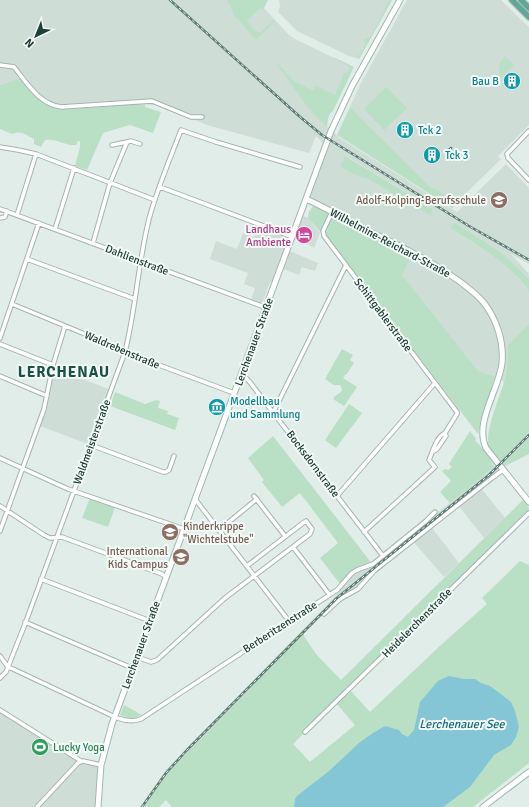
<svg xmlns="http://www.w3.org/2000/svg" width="529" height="807" font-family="Signika,sans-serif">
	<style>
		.built { fill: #cfddd7; fill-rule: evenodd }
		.green { fill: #b9dfc4; fill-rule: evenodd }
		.water { fill: #85c6d6 }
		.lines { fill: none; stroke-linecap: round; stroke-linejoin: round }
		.street-casing { stroke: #a3b5b0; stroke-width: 5.5 }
		.secondary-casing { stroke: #9fb9b1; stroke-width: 7 }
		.primary-casing { stroke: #c1c9c7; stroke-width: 8 }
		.street { stroke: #fff; stroke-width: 3.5 }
		.secondary { stroke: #fff; stroke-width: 5 }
		.primary { stroke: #63a596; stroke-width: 5.5 }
		.rail-casing { stroke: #5b7a73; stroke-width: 2.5 }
		.rail { stroke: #f2f9f6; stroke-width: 1; stroke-dasharray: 3; stroke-linecap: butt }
		.labels { text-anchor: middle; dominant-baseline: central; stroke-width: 4; stroke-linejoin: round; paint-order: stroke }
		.culture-label { font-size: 11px; fill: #0d838f; stroke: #f2f9f6; text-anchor: start }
		.education-label { font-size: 11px; fill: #785e54; stroke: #f2f9f6; text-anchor: end }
		.hotel-label { font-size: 11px; fill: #b23c85; stroke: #f2f9f6; text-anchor: end }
		.street-label { font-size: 11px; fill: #203f38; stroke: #f2f9f6 }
		.leisure-label { font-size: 11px; fill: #27864d; stroke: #f2f9f6; text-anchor: start }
		.water-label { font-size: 12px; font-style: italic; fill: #166a7f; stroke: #f2f9f6 }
		.district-label { font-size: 15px; font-weight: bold; letter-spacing: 1px; fill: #1b5247; stroke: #f2f9f6 }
	</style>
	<rect width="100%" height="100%" fill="#e1ede8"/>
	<path class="built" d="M0 0H268L262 6 289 35 295 39 353 67 337 96 315 86 313 90 294 81 278 64 317 118 340 138 457 212 506 164 529 188V264L511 254 529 274V279L504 255 490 245 454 222 450 228 497 257 510 268 529 292V324L509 345 507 364 504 382 495 376 478 371 401 275 410 259 335 217 313 206 306 199 326 146 316 136 309 153 207 125 158 105 137 104 60 110 53 108 38 98 20 78 0 85ZM346 156 433 209 430 214 368 179Z
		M279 0H392L359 59 349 56 297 31 278 12 280 6Z
		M407 0H501L529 27V125L498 156 501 159 455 204 437 190 431 189 350 107 360 85Z
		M301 215 308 218 320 233 314 248 296 236 290 251 318 263 315 271 302 267 299 275 283 269 277 284 270 282 262 304 251 300 255 288 244 284 248 273 210 259 216 241 237 249 243 233 254 237 259 225 293 237Z
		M55 369 109 389 88 444 40 426 47 408Z
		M529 432V437L520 447V449L502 465 503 467 430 525 459 563 444 577 412 540 374 569 358 588 339 599 318 619 188 750 168 772 144 807H140L166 770 329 603 342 588 341 585 349 574 369 567 409 536 494 467 491 463 493 461 500 463Z
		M481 488 505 518 484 538 459 506Z
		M0 710 79 761 102 765 98 807H0Z"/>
	<path class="green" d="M227 0H268L263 10 260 8 247 21 254 30 260 33 274 20 275 21 256 40 267 53 238 19H236Z
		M392 0 359 59 356 55 359 56 366 43 362 41 371 36 389 1Z
		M505 56 514 65 501 78C498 70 498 63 505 56Z
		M335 58 354 67 333 111C327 115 328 122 327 127 306 110 294 85 277 65L278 64 294 81 313 90 315 85 335 95 345 72 347 73 350 67 335 59Z
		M20 78C31 92 42 106 60 110L137 104 145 105V107L161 112 153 133 130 125 103 133 87 170 75 166 80 147V141H78L76 145C66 146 56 138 45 140L41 147 34 144V139C24 135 23 130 12 134L3 130 0 129V85Z
		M386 87 407 108 384 130 364 109Z
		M350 107 431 188 438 190 455 205 452 208 337 135Z
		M345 156 433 209 430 215 368 179 349 172 340 166Z
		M313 206 407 254 410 259 402 275 478 371 495 376 478 434 335 248 308 218 309 212Z
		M454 222 490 245 504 255 529 279V292C509 262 480 247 450 228Z
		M529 324V432L500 463C496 458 491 454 489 448 484 431 500 398 504 382 507 370 508 357 508 345Z
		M342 349 353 355 350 360 354 363 346 375H345L343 378 357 387 344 406 333 399 335 396 341 392 342 389 340 385H334L325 379Z
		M115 392 145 404 156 400 160 401 158 408 168 411 167 414 179 418 175 430 110 406Z
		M349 404 362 413 336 448 325 440Z
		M470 431 476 439 475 440 493 461 491 463 494 467 450 503 440 492 451 481 442 471 445 469 448 470 452 467 449 464Z
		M273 436 373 565 357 570 341 585 320 558 338 543 300 493 282 507 262 482 264 480 248 458Z
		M529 437V454L503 467 502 465 518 449H520V447Z
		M90 498 115 507 108 527 82 518Z
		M523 500 529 508 528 512 349 689 370 712 442 644 487 604 482 598 520 561 529 565V763L473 807H172L166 800 159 807H144L168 772 304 632V636L316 654 341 680ZM335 702 355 725 310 762 293 744Z
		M124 705 142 715 132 719 120 715Z"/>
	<path class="water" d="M449 676 464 679H475L481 683 490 686 502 695 511 702 515 711 519 727 516 737 511 745 494 755 470 787 443 807H294L295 799 297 796 329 771 359 743 373 733 385 726 399 730 402 734 408 737 414 730 420 702 438 681Z"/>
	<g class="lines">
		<defs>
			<path id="street" d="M0 65 14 67C27 83 39 104 61 107L152 101 191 117H202
				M529 131 507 154 508 158 529 180
				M127 142 131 141 140 144
				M0 147 18 150 36 154 155 200
				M160 187 293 237
				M0 209 267 308
				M332 212 323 231 324 236 457 412V414L445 433 446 436 437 449 434 451
				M17 215 36 154
				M0 218 5 217 7 211
				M55 229 74 168
				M93 243 110 183 127 142 112 145
				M27 259 135 299
				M12 304 109 344 132 355 234 393
				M0 338 39 223
				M0 344 53 365
				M242 374 249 381 383 556
				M0 376 47 396
				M273 413 346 265
				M91 445 163 472H166L169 470 174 456
				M0 458 68 489 184 529
				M254 496 285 536
				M337 496 435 383
				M195 499 289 621
				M0 506 44 535 50 538 62 537 162 574 166 577
				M219 530 257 499
				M0 531 44 409 53 365 65 326
				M364 532 435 467 429 460C433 451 436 437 445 433
				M293 547 329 594
				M41 579 150 621
				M324 614 340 599 358 589 374 571 492 478 503 470
				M25 622 132 668
				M0 656 8 667 13 669 117 718C126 721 133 722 141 719L337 590 352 573 357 570 373 564 426 521 435 512
				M137 657 151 662 157 660 225 598 310 534 312 529 306 521 303 523 247 566
				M0 678 6 672 8 667 25 624 125 352C136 308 138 263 149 219 157 189 170 159 181 130L216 142 300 167
				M0 710 81 761
				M305 732 529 513
				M37 807 78 763 83 761 101 765"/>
			<path id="secondary" d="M306 199C325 207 342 218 360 227 394 243 428 259 459 281 468 288 477 294 484 303 497 320 504 342 502 363 499 390 474 422 486 448L529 502
				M98 807 101 765 112 724 331 131 352 86 400 0
				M483 807 529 772"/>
			<path id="primary" d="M512 0 529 17
				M521 0 529 8"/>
		</defs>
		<use href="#street" class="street-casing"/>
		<use href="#secondary" class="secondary-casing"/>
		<use href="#primary" class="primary-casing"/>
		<use href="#street" class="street"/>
		<use href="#secondary" class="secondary"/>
		<use href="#primary" class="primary"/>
		<defs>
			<path id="rail" d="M170 0 299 116 322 135 469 226 529 260
				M449 150 451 148
				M142 807 166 773 187 750 337 598 489 475 529 435"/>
		</defs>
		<use href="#rail" class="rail-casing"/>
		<use href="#rail" class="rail"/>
	</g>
	<defs>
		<symbol id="building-disc" viewBox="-11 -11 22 22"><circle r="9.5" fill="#0f9aa8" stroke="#f2f9f6"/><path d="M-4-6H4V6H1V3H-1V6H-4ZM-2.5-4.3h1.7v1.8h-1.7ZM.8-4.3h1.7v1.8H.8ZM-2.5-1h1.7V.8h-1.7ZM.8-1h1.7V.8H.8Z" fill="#fff"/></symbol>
		<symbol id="school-disc" viewBox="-11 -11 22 22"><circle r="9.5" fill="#8d6e63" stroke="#f2f9f6"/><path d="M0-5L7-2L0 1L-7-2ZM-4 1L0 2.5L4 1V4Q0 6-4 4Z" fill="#fff"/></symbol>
		<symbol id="hotel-disc" viewBox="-11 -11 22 22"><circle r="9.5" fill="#d1479c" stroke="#f2f9f6"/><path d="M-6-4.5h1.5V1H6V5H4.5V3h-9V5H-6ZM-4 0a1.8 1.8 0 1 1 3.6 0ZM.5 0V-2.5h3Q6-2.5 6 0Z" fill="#fff"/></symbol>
		<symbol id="museum-disc" viewBox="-11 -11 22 22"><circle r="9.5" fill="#0f9aa8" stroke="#f2f9f6"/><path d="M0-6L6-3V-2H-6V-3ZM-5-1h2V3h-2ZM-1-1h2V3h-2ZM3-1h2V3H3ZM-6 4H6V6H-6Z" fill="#fff"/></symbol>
		<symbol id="stadium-disc" viewBox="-11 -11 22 22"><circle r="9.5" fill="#2e9e5b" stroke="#f2f9f6"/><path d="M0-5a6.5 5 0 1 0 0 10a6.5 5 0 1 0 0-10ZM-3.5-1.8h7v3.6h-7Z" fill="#fff"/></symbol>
	</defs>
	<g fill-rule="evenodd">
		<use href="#building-disc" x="502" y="71" width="20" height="20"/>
		<use href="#building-disc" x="395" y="120" width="20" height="20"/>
		<use href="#building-disc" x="422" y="145" width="20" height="20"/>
		<use href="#school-disc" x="489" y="190" width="20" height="20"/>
		<use href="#hotel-disc" x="294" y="225" width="20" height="20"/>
		<use href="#museum-disc" x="207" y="397" width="20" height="20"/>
		<use href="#school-disc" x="160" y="522" width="20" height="20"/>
		<use href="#school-disc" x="171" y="547" width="20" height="20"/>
		<use href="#stadium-disc" x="30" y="737" width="20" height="20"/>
	</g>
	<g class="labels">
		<g class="culture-label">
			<text x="499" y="81" text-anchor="end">Bau B</text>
			<text x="418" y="130">Tck 2</text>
			<text x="445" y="155">Tck 3</text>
			<text x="230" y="401">Modellbau<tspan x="230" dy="13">und Sammlung</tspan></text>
		</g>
		<g class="education-label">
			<text x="486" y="200">Adolf-Kolping-Berufsschule</text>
			<text x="183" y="526" text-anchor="start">Kinderkrippe<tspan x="183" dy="13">"Wichtelstube"</tspan></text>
			<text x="168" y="551">International<tspan x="168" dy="13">Kids Campus</tspan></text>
		</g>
		<g class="hotel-label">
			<text x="291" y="229">Landhaus<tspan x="291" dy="13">Ambiente</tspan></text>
		</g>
		<g class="street-label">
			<text transform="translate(390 243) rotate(28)">Wilhelmine-Reichard-Straße</text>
			<text transform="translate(137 260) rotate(21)">Dahlienstraße</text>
			<text transform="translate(383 315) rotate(53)">Schittgablerstraße</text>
			<text transform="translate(254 342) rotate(-70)">Lerchenauer Straße</text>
			<text transform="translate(122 350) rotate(23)">Waldrebenstraße</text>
			<text transform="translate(92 442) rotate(-70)">Waldmeisterstraße</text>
			<text transform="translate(313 464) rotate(53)">Bocksdornstraße</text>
			<text transform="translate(417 623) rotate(-45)">Heidelerchenstraße</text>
			<text transform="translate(280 627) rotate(-33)">Berberitzenstraße</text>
			<text transform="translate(141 645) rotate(-70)">Lerchenauer Straße</text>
		</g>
		<g class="leisure-label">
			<text x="53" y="747">Lucky Yoga</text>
		</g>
		<g class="water-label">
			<text x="462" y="724">Lerchenauer See</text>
		</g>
		<g class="district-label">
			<text x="64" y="372">LERCHENAU</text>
		</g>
	</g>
	<g transform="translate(36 36) rotate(223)" stroke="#f2f9f6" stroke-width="3" paint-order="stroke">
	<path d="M0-3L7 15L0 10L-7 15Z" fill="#203f38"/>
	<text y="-6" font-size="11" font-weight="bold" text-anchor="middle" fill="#203f38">N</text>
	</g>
</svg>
